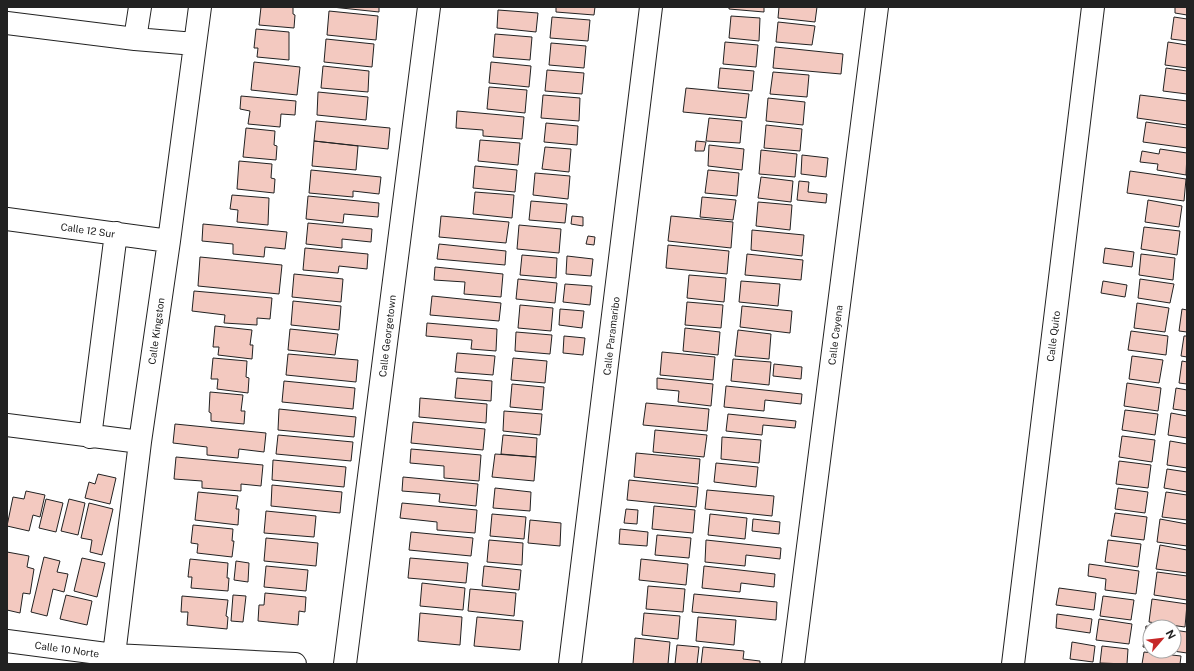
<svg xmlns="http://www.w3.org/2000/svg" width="1194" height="671" font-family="'Public Sans',sans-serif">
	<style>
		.building { fill: #f3c9c0; stroke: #222 }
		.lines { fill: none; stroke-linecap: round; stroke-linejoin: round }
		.street-casing { stroke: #222; stroke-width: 24 }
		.street { stroke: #fff; stroke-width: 22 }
		.labels { text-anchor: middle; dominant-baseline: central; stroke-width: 3; stroke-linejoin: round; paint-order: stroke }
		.street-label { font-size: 10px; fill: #222; stroke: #fff }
	</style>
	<rect width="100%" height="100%" fill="#fff"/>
	<path class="building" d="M261 7H293V14L295 15 294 28 259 25Z
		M332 7H379V12Z
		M556 7H595L594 15 556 12Z
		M729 7H764V12L729 9Z
		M779 7H817L815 22 778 18Z
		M1175 7H1187V15L1175 13Z
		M498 10 538 13 536 32 497 28Z
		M329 11 378 16 376 40 327 35Z
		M731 16 760 18 759 41 729 38Z
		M552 17 590 20 588 41 550 38Z
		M1174 17 1187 19V41L1171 39Z
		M778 22 815 26 812 45 776 42Z
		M256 29 289 32V60L257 57 258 48H254Z
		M495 34 532 37 530 60 493 57Z
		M326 39 374 44 372 67 324 62Z
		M725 42 758 45 756 67 723 64Z
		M1168 42 1187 45V68L1165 65Z
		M551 43 586 46 584 68 549 65Z
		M775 47 843 54 841 74 773 68Z
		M254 62 300 67 297 95 251 90Z
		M491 62 531 66 529 87 489 83Z
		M323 66 369 71 368 92 321 88Z
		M720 68 754 71 752 91 718 88Z
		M1166 68 1187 71V94L1163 91Z
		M547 70 584 73 582 94 545 91Z
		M773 72 809 75 807 97 770 94Z
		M489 87 527 90 525 113 487 109Z
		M686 88 749 94 746 118 683 112Z
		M318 92 368 97 366 120 317 115Z
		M543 95 580 98 579 121 541 118Z
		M1140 95 1187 101V125L1137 118Z
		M241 96 296 101 295 115 281 114 280 127 248 124 250 111 240 109Z
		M768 98 805 102 803 125 766 121Z
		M457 111 524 117 522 139 483 136V130L456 128Z
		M709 118 742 121 740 143 706 141Z
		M316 121 390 128 388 149 314 141Z
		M1146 122 1187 128V148L1143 142Z
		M546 123 578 126 577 145 544 142Z
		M766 125 802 129 800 151 764 148Z
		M246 128 275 131 274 145 277 146 276 160 243 157Z
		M480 140 520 143 518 165 478 161Z
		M314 141 358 146 356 170 312 166Z
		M696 141 706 142 704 151H695Z
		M709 145 744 149 742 170 708 166Z
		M545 147 571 149 569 172 542 169Z
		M1160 149 1187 153 1186 175 1157 170 1158 164 1140 162 1142 151 1159 154Z
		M761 150 797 154 795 177 759 174Z
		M802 155 828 158 826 177 801 174Z
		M239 161 272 164 271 178 275 179 274 193 237 189Z
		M475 166 517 170 515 192 473 188Z
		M311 170 381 177 379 194 353 191V197L309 193Z
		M708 170 739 173 737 196 705 193Z
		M1130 171 1186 179 1184 201 1127 193Z
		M535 173 570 176 568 199 533 195Z
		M761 177 793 181 791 202 758 198Z
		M799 181 809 182 808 192 827 194 826 203 797 200Z
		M475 192 514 195 512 218 473 214Z
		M232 195 269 198 268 225 237 222 238 210 230 209Z
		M308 196 379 203 378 217 344 214 343 223 306 219Z
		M702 197 736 200 733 220 700 217Z
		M1148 200 1182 206 1179 227 1145 222Z
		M531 201 567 204 565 223 529 220Z
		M758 202 792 205 790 230 756 226Z
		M441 216 509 222 506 243 439 237Z
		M572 216 583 217V226L571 224Z
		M671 216 733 222 731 248 668 241Z
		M308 223 372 229 371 242 342 239V248L306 244Z
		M203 224 287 232 285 249 265 247 264 257 233 254V244L202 241Z
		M519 225 561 229 559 253 517 249Z
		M1144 227 1180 231 1177 255 1141 249Z
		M752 230 804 235 802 256 751 250Z
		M588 236 595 237 594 245 586 244Z
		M439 244 506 251 505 265 437 259Z
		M668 245 729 251 727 274 666 268Z
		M305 248 368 254 367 269 339 266 338 273 303 270Z
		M1105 248 1134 252 1132 267 1103 263Z
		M747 254 803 260 801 280 745 275Z
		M1141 254 1175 258 1173 280 1139 275Z
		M522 255 557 258 556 278 520 275Z
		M567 256 593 259 591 276 566 274Z
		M200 257 282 265 279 294 198 286Z
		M435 267 503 274 501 297 464 294 465 282 434 280Z
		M294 274 343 279 341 302 292 297Z
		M689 275 726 278 724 302 687 298Z
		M518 279 557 283 555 303 516 299Z
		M1140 279 1174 284 1170 303 1138 298Z
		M741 281 780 284 778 306 739 302Z
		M1103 281 1127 285 1125 297 1101 293Z
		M565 284 592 286 590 305 563 302Z
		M194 291 272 298 270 319 257 318V325L224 323 225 315 192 311Z
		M432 296 501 303 499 321 430 315Z
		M293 301 341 306 339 330 291 325Z
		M687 302 723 305 721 328 685 325Z
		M1137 303 1169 308 1165 332 1134 328Z
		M520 305 553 308 551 331 518 328Z
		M742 306 792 311 790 333 740 327Z
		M560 309 584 311 582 328 559 325Z
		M1182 309 1187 310V332L1179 331Z
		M427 323 497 329 496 351 471 349 472 340 426 336Z
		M215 326 252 330 250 345H253L252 359 218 355 219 347H213Z
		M685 328 720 332 718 355 683 351Z
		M290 329 338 334 335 355 288 350Z
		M738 330 771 334 769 359 735 356Z
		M1131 331 1168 336 1166 355 1128 350Z
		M516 332 552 335 550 354 515 351Z
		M564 336 585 338 583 355 563 353Z
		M1184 336H1187V357L1181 356Z
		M662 352 715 357 713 380 660 375Z
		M457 353 495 356 493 375 455 372Z
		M288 354 358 360 356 382 286 375Z
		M1132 356 1163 360 1159 383 1129 379Z
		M213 358 247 361 246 377 249 378 248 393 217 389 218 379H211Z
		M513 358 547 361 545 383 511 380Z
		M733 359 771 362 769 385 731 381Z
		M1182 361 1187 362V384L1179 383Z
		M774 364 802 367 801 379 773 376Z
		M457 378 492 381 491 401 455 398Z
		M657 378 713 384 711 406 678 402 679 391 657 389Z
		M284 381 355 388 353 409 282 402Z
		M1127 383 1161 388 1158 411 1124 406Z
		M512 384 544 387 542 410 510 407Z
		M726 386 802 394 801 404 765 400 764 411 724 407Z
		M1176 388 1187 390V411L1173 409Z
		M210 392 243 395 241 411H245L244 424 211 421V413L209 412Z
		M420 398 487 404 486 423 419 417Z
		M646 403 709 409 707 431 643 425Z
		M279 409 356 417 354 437 278 430Z
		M1125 410 1158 414 1155 435 1122 430Z
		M504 411 542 414 540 435 503 431Z
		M1171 413 1187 416V438L1168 435Z
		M728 414 796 421 795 428 763 425 762 435 726 431Z
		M413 422 485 429 483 450 411 443Z
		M175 424 266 433 264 452 239 449 238 458 207 455V447L173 443Z
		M655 430 707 435 704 457 653 452Z
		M278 435 353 442 351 461 276 454Z
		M503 435 537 438 536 457 501 454Z
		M1122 436 1155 440 1152 462 1119 457Z
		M722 437 761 440 759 463 721 459Z
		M1170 441 1187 444V468L1167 465Z
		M411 449 481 455 479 481 444 478V466L410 463Z
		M636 453 700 459 698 484 634 477Z
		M495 454 536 457 534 481 492 477Z
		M176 457 263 465 261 486 241 484V491L202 488V481L174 479Z
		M273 460 346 467 344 487 272 480Z
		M1119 461 1151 465 1148 488 1116 484Z
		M716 463 758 467 756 487 714 482Z
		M1167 469 1187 472V492L1164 488Z
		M98 474 116 478 110 504 85 498 89 482 95 484Z
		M403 477 478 484 476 506 439 502 440 494 402 491Z
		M629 480 698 487 696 507 627 500Z
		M272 485 342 492 340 513 271 506Z
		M495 488 531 492 530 511 493 508Z
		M1118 488 1148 492 1145 513 1115 509Z
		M707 490 774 496 772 516 705 509Z
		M26 491 45 495 40 517 33 515 29 531 7 526 13 497 24 499Z
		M198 492 238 496 236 509H239L238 525 195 520Z
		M1166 492 1187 495V520L1162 517Z
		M46 499 63 503 56 532 39 528Z
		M69 499 85 503 78 535 61 531Z
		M89 503 113 509 102 555 90 552 92 540 81 538Z
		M402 503 477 510 475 533 437 530V522L400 518Z
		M654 506 695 510 693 533 652 529Z
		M626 509 638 510 637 524 624 523Z
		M266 511 316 516 314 537 264 533Z
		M1115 513 1147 517 1144 540 1111 536Z
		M492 514 526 517 524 539 490 536Z
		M710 514 747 518 745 539 708 535Z
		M753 519 780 522 779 534 752 531Z
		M1160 519 1187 524V546L1157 542Z
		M530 520 561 523 560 546 528 543Z
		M193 525 233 529 232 541H234L232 557 197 553 198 544 191 543Z
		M620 529 648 532 647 546 619 544Z
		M411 532 473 538 471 556 409 550Z
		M657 535 691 538 689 558 655 555Z
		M266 538 318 543 316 566 264 561Z
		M489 540 523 543 522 565 487 562Z
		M706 540 781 548 780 559 746 555 745 566 705 562Z
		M1108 540 1141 544 1138 567 1105 562Z
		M1160 545 1187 550V573L1156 569Z
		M7 552 29 556 27 567 34 569 30 594 23 593 20 613 7 610Z
		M44 557 60 561 57 572 68 574 64 592 53 589 47 616 31 612Z
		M82 558 105 563 97 597 74 591Z
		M410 558 468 563 466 583 408 578Z
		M190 559 228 563 227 578H229L228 591 191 588 192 577H188Z
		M641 559 688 564 686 585 639 580Z
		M236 561 249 563 248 582 234 580Z
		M1089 564 1139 571 1136 594 1105 590 1106 579 1088 576Z
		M266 566 308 570 306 591 264 587Z
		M484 566 521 570 519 590 482 586Z
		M704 566 775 574 774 587 741 583 740 592 702 588Z
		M1157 572 1187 576V600L1154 595Z
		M422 583 465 588 463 610 420 606Z
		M648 586 685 589 683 612 646 609Z
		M1059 588 1096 593 1094 610 1056 605Z
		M470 589 516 593 514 616 468 611Z
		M265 593 306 597 305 612 299 611 298 625 258 621 259 605H264Z
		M694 594 777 602 776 620 692 612Z
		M66 595 92 601 87 625 60 619Z
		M233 595 246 596 243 622 231 621Z
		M182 596 228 600 226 616 228 617 227 629 187 625 188 612H181Z
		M1103 596 1134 600 1131 620 1100 616Z
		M1152 599 1187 604 1185 627 1149 622Z
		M420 613 462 617 460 645 418 641Z
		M644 613 680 616 678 639 642 635Z
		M1057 614 1092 619 1090 633 1056 628Z
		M477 617 523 621 520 650 474 646Z
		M698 617 736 620 734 645 696 641Z
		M1099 619 1132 624 1129 644 1096 640Z
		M1146 626 1156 627H1150V648L1143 647Z
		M1174 630 1187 632V653L1173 651Z
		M635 638 670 642 668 664H633Z
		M1072 642 1095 646 1093 662 1070 659Z
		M677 645 699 647 697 664H675Z
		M1102 646 1128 649 1127 664 1100 663Z
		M703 647 744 651 743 659 760 661V664H701Z
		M1144 652 1181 656 1180 664H1142Z"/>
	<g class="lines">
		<defs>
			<path id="street" d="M7 23 135 39 195 44
				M135 39 140 7
				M7 219 169 241
				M7 425 140 442
				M90 437 116 233
				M7 641 114 655 295 664
				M114 655 140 442 169 241 200 7
				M345 664 429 7
				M570 664 651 7
				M793 664 877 7
				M1013 664 1093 7"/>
		</defs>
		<use href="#street" class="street-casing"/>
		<use href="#street" class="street"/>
	</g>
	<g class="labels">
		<g class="street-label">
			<text transform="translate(88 230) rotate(8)">Calle 12 Sur</text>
			<text transform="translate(156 331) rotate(-82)">Calle Kingston</text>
			<text transform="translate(835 335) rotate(-83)">Calle Cayena</text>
			<text transform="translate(387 336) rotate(-83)">Calle Georgetown</text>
			<text transform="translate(611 336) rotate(-83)">Calle Paramaribo</text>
			<text transform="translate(1053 336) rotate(-83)">Calle Quito</text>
			<text transform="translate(67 649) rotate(8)">Calle 10 Norte</text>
		</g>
	</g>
	<rect width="1194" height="671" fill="none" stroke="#222222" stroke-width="16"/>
	<g transform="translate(1162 639) rotate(62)"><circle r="19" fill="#ffffff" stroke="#a7a7a7"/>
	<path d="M0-3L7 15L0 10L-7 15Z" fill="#c62828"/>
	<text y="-6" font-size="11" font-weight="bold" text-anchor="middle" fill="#222222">N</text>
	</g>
</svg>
